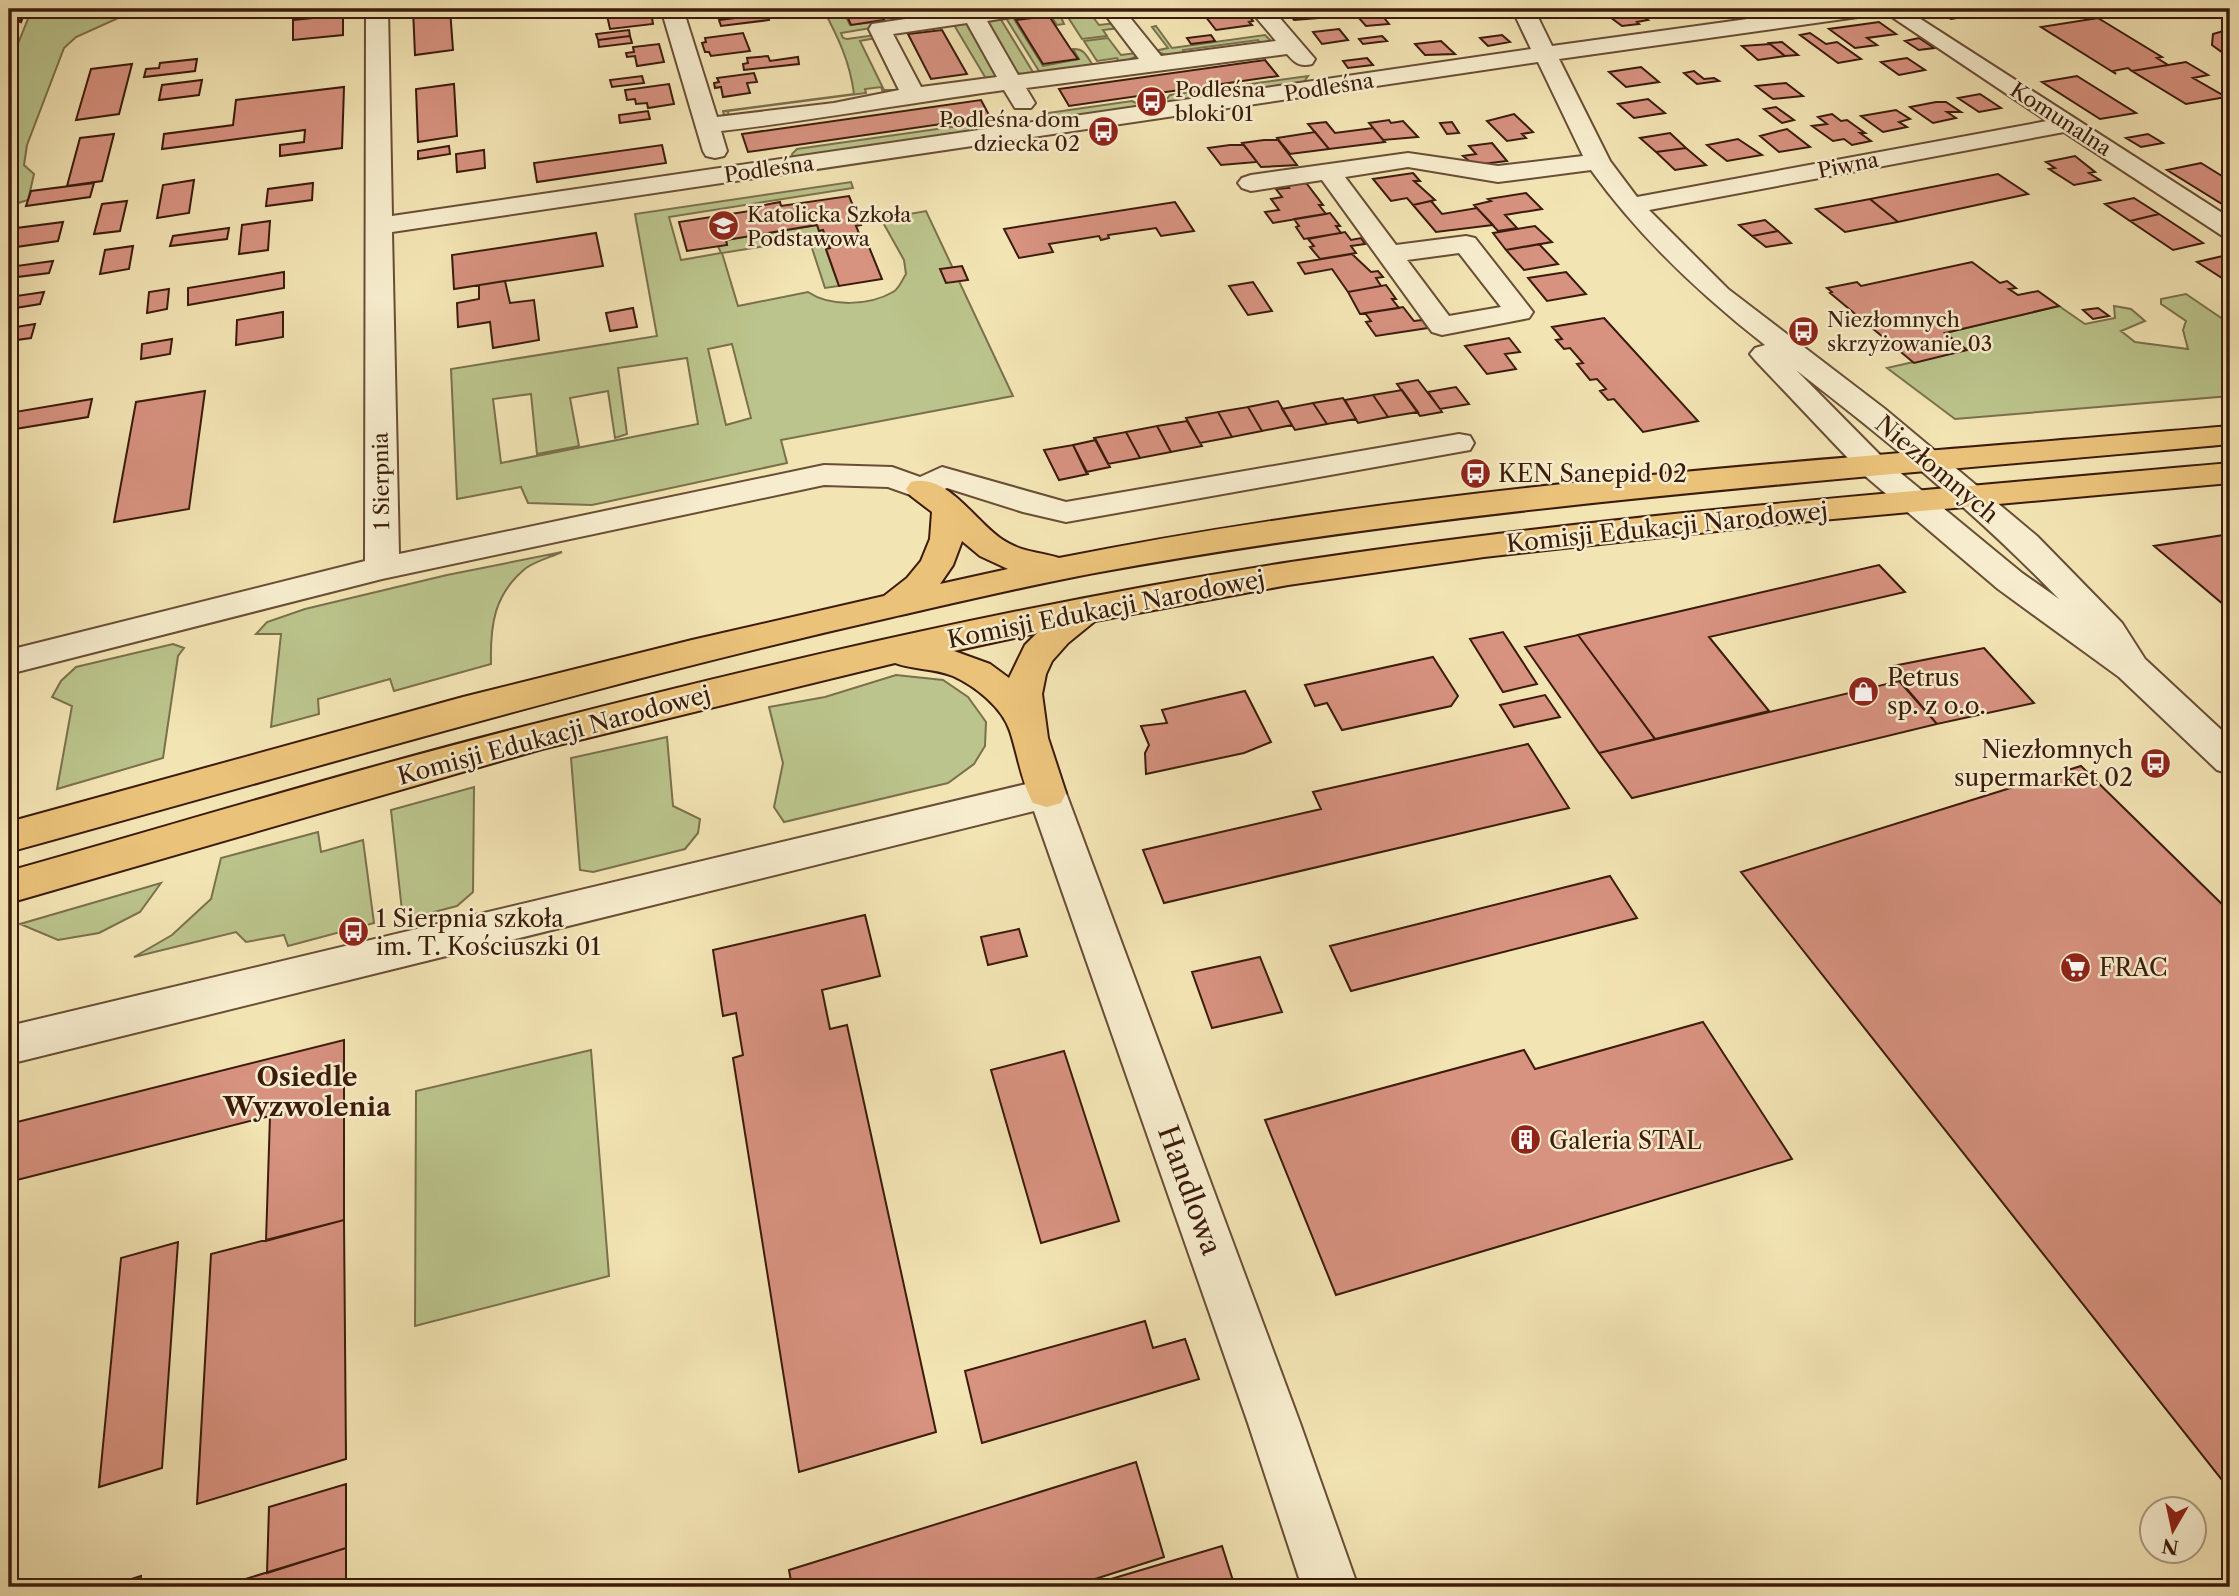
<svg xmlns="http://www.w3.org/2000/svg" width="2239" height="1596" font-family="'Libre Caslon Text',serif">
	<style>
		.green { fill: #bbc48c; stroke: #7b704c; stroke-width: 2; fill-rule: evenodd }
		.building { fill: #d79280; stroke: #3b1b0b; stroke-width: 2 }
		.lines { fill: none; stroke-linecap: round; stroke-linejoin: round }
		.minor-casing { stroke: #694d35; stroke-width: 4 }
		.major-casing { stroke: #3b1b0b; stroke-width: 4 }
		.minor { fill: #f7edce; fill-rule: evenodd }
		.major { fill: #eac27a; fill-rule: evenodd }
		.rail { stroke: #3b1b0b; stroke-width: 3.5; stroke-dasharray: 8 8; stroke-linecap: butt }
		.labels { text-anchor: middle; dominant-baseline: central; stroke-width: 5; stroke-linejoin: round; paint-order: stroke }
		.far-street-label { font-size: 21px; fill: #3b1b0b; stroke: #f7edce }
		.far-poi-label { font-size: 21px; fill: #3b1b0b; stroke: #f7edce; text-anchor: start }
		.street-label { font-size: 24px; fill: #3b1b0b; stroke: #f7edce }
		.poi-label { font-size: 24px; fill: #3b1b0b; stroke: #f7edce; text-anchor: start }
		.neighbourhood-label { font-size: 26px; font-weight: bold; fill: #3b1b0b; stroke: #f7edce }
		.near-street-label { font-size: 28px; fill: #3b1b0b; stroke: #f7edce }
	</style>
	<rect width="100%" height="100%" fill="#f3e4b4"/>
	<filter id="stains"><feTurbulence type="fractalNoise" baseFrequency=".00286" numOctaves="4"/><feColorMatrix values="0 0 0 0 .2 0 0 0 0 .09 0 0 0 0 .02 0 0 0 .5 -.17"/></filter>
	<radialGradient id="worn" r=".72"><stop offset=".6" stop-color="#630" stop-opacity="0"/><stop offset="1" stop-color="#630" stop-opacity=".3"/></radialGradient>
	<path class="green" d="M32 9H145L136 10 76 37 64 48 27 145 24 165 34 174 28 200 15 204 9 210V66Z
		M823 9H842L850 25 885 21 881 11 888 10 895 24 841 33 843 38 847 39 875 35 876 38 860 41 884 90H899L884 95 881 87 865 89 866 93 728 111 729 118 725 119 723 111 854 94C850 62 838 37 823 9Z
		M1067 9H1073L1077 15 1090 13 1099 25 1116 23 1120 28 1103 30 1107 36 1082 39 1064 11Z
		M1054 12 1059 13 1064 24 1057 25 1050 15 1014 19 1043 66 1079 59 1073 49C1085 48 1087 57 1094 67L1042 76 1006 18Z
		M1000 18 1036 77 1017 73 988 22Z
		M964 23 969 25 998 74 988 82 954 25Z
		M1156 26 1172 48 1265 35 1273 43 1263 46 1258 40 1183 50 1184 54 1169 56 1154 51 1168 48 1152 27Z
		M1108 38 1121 55 1137 53V56L1120 64 1117 58 1097 61 1084 41Z
		M1308 76 1304 82 1296 85 1168 103 1166 100 1170 95Z
		M1132 101 1144 107 1058 119 1041 114Z
		M1022 117V120L1014 125 793 158 792 154 797 149Z
		M851 182 853 188 669 217 681 260 721 253 718 246 727 245 726 240 817 225 823 230 830 248 826 250 839 286 825 288 809 239 722 253 738 306 808 292C830 307 869 306 893 292 899 289 902 280 906 274L904 260 881 219 926 211 1013 396 781 440 787 463 592 505 528 503 521 487 457 499 451 369 657 336 635 214ZM732 344 751 418 726 425 708 349ZM687 358 698 424 501 463 493 399 531 394 537 454 579 446 570 398 608 391 615 438 627 434 618 368Z
		M2186 294 2230 324V396L1955 419 1887 368 1966 350 1945 333 2059 306 2085 324 2115 318 2114 306 2131 309 2145 321 2121 331 2135 342 2188 349 2183 330 2186 321 2161 304V299Z
		M562 552C551 557 536 561 526 568 494 594 490 625 491 664L394 691 390 679 318 699 319 714 271 727 281 634H256L267 622 305 609 447 575Z
		M173 644 184 648 178 656 163 758 57 789 72 706 52 697 61 681 76 667Z
		M896 675 943 680 968 697 986 722 985 746 974 764 948 783 784 822 774 807 783 763 769 707 825 697Z
		M667 737 673 806 700 819 698 833 685 849 593 872 580 870 571 758Z
		M474 787 473 892 457 906 403 920 391 810Z
		M318 832 321 852 363 840 374 923 288 946 284 935 246 942 236 932 134 957 172 935 211 899 221 858Z
		M161 883 140 912 99 933 58 940 20 924Z
		M591 1050 609 1276 415 1326 416 1091Z"/>
	<path class="building" d="M413 9H450L453 50 415 55Z
		M628 9 654 11 656 18H652L653 24 610 29 606 11Z
		M692 9H742L744 15 699 18Z
		M844 9H878L884 20 851 25Z
		M1238 9 1245 11 1253 21 1249 22 1252 25 1216 30 1202 12Z
		M1279 9H1325L1333 17 1294 20 1291 16 1286 17Z
		M1443 9H1469L1472 17H1447Z
		M1632 9H1651L1645 10 1653 16 1645 18 1648 20 1637 22 1639 24 1622 26 1606 14Z
		M1943 9H2012L1951 19 1936 10Z
		M767 14 769 20 721 26 719 20Z
		M1381 14 1389 24 1366 26 1358 17Z
		M343 15V35L293 40V20Z
		M1049 16 1070 48 1078 59 1043 64 1016 20Z
		M2098 18 2162 57 2157 58 2168 65 2132 71 2128 68 2113 71 2116 74 2041 27Z
		M1879 22 1896 34 1867 38 1877 45 1855 48 1829 29Z
		M1339 29 1348 40 1322 44 1313 32Z
		M2230 29V58L2212 45 2213 34Z
		M629 30 630 36 598 40 596 34Z
		M942 30 967 74 931 79 908 34Z
		M743 33 750 51 711 56 709 52H705L702 43 706 42 705 38Z
		M1810 33 1826 44 1837 42 1861 59 1838 63 1800 35Z
		M1211 35 1215 41 1191 44 1187 38Z
		M1502 35 1510 42 1488 46 1480 38Z
		M630 36 632 43 599 47 598 40Z
		M1382 36 1387 41 1363 44 1359 39Z
		M1919 38 1934 48 1919 50 1905 41Z
		M1441 41 1455 54 1425 55 1415 44Z
		M1782 42 1798 55 1785 56 1769 43Z
		M659 44 664 62 637 66 635 56 627 57 626 53 634 52 633 47Z
		M1770 44 1785 56 1758 60 1742 46Z
		M768 56 770 61 798 57 799 64 744 70 743 64 748 63 747 58Z
		M1367 58 1373 65 1348 68 1343 61Z
		M1907 58 1925 70 1899 75 1881 62Z
		M197 59 195 71 144 77 146 69 159 68 160 63Z
		M1265 60 1278 76 1069 106 1059 89Z
		M2186 62 2208 75 2193 78 2226 97 2186 104 2132 71Z
		M132 64 119 114 76 120 91 69Z
		M1641 67 1659 82 1626 87 1609 72Z
		M1694 71 1704 79 1714 78 1719 81 1697 84 1684 73Z
		M754 73 757 82 747 83 750 93 723 97 721 87 715 88 714 83 719 82 717 78Z
		M642 76 644 83 612 87 610 80Z
		M2077 76 2136 113 2100 119 2042 82Z
		M202 80 199 95 159 100 162 85Z
		M1786 83 1803 96 1773 99 1756 86Z
		M454 84 457 136 418 142 416 89Z
		M669 84 674 104 648 108 647 103 636 104 635 99 627 100 625 90Z
		M344 87 342 148 280 156V145L304 142 305 130 162 149 164 134 233 125 236 100Z
		M1980 94 2001 108 1979 112 1958 98Z
		M1648 99 1665 113 1634 118 1618 104Z
		M981 100 990 117 748 152 742 134Z
		M1936 102H1946L1961 112H1947L1956 118 1933 123 1910 107Z
		M1776 107 1794 120 1782 123 1764 109Z
		M1896 110 1910 119 1899 122 1907 127 1883 132 1861 116Z
		M648 111 650 119 620 123 619 115Z
		M1514 114 1533 132 1522 134 1526 138 1507 141 1487 121Z
		M1832 114 1841 121 1847 120 1865 133H1860L1871 141 1852 145 1844 139 1833 141 1812 126 1827 124 1818 117Z
		M1389 120 1391 123 1403 121 1418 137 1383 140 1369 123Z
		M1326 122 1335 133 1373 128 1385 142 1329 149 1308 124Z
		M1452 122 1459 133 1447 134 1440 123Z
		M1787 129 1810 147 1779 152 1760 136Z
		M1315 132 1329 149 1290 154 1277 138Z
		M1670 133 1686 148 1656 152 1640 138Z
		M114 134 102 181 67 186 80 138Z
		M2148 134 2163 143 2141 147 2126 138Z
		M1738 139 1762 155 1727 161 1707 145Z
		M1264 140H1278L1297 165 1261 167 1242 143Z
		M1492 143 1507 161 1474 165 1463 156 1476 154 1469 146Z
		M662 145 666 163 537 182 534 163Z
		M1230 145H1244L1257 162 1221 165 1208 148Z
		M449 146 450 154 418 159V151Z
		M1686 148 1706 165 1675 170 1656 152Z
		M484 150 485 168 457 172 456 154Z
		M2075 156 2095 172 2089 173 2100 180 2074 185 2049 169 2055 168 2046 162Z
		M2201 163 2230 181V209L2167 170Z
		M1413 173 1420 181H1414L1435 200 1413 205 1407 198 1391 201 1373 179Z
		M1998 174 2028 194 1898 222 1870 199Z
		M194 180 189 213 157 218 163 185Z
		M1301 181 1307 184 1323 205H1319L1326 214 1273 223 1265 212 1279 210 1271 199 1282 197 1276 189 1289 188 1286 184Z
		M94 183 90 197 26 206 31 191Z
		M313 183 312 200 266 206 268 189Z
		M1526 193 1542 209 1505 215 1517 228 1498 231 1474 205 1491 201 1488 199Z
		M849 196 861 225 856 226 863 243 867 242 882 279 839 286 826 249 830 248 823 230 819 231 817 225 726 240 727 245 687 251 679 222 750 211 749 207 759 206 780 202 781 206Z
		M2134 198 2159 214 2130 221 2105 204Z
		M1870 199 1898 222 1845 232 1816 209Z
		M127 201 120 231 94 234 102 204Z
		M1431 201 1442 214 1477 208 1493 225 1436 232 1413 205Z
		M1175 202 1194 231 1161 236 1156 228 1108 235 1109 238 1101 240 1099 236 1049 244 1053 252 1019 258 1004 229Z
		M1330 213 1340 226H1336L1341 233 1304 239 1296 227 1299 226 1294 219Z
		M2159 214 2203 243 2173 250 2130 221Z
		M1765 220 1778 231 1752 236 1739 225Z
		M270 221 268 250 239 254 242 225Z
		M63 222 58 241 9 248V229Z
		M1535 226 1552 242 1506 250 1493 233Z
		M229 228 227 239 170 246 173 236Z
		M1778 231 1791 243 1766 247 1752 236Z
		M1345 232 1351 240 1361 238 1365 244 1351 246 1356 253 1320 259 1310 247 1314 246 1308 239Z
		M596 233 603 266 454 289 452 255Z
		M1539 244 1558 264 1524 270 1506 250Z
		M133 246 129 269 100 274 105 250Z
		M1352 254 1371 272 1378 271 1383 277 1376 278 1381 286 1348 292 1332 269 1305 274 1298 263Z
		M2227 255 2230 258V279L2225 280 2197 262Z
		M53 261 49 273 9 278V267Z
		M1972 262 2000 283 2007 281 2016 288 2009 289 2018 295 2038 291 2059 306 1945 333 1967 350 1914 363 1830 293 1832 292 1827 288 1857 282 1861 286Z
		M962 266 968 280 946 283 940 269Z
		M284 272V288L188 305V288Z
		M1566 272 1586 294 1547 301 1528 278Z
		M505 281 510 303 534 300 539 340 493 348 490 322 458 327 457 303 479 299V285Z
		M1253 282 1272 311 1248 315 1229 286Z
		M1386 285 1396 299H1392L1399 308 1360 314 1348 292Z
		M169 289 167 309 147 313 149 292Z
		M44 292 40 304 9 309V297Z
		M1403 307 1414 321 1422 320 1428 328 1376 336 1366 322 1371 321 1365 313Z
		M633 308 637 327 610 331 606 313Z
		M2098 308 2109 316 2093 319 2083 310Z
		M283 312V337L236 345 237 320Z
		M1604 318 1698 421 1643 432 1614 399 1608 400 1600 391 1606 389 1597 379 1590 380 1577 364 1583 363 1570 348 1564 349 1556 340 1562 339 1552 327Z
		M35 324 31 338 9 341V328Z
		M1509 338 1520 352 1505 354 1516 369 1487 374 1465 346Z
		M172 339 170 354 141 359 142 344Z
		M1418 380 1440 409 1442 412 1420 416 1397 384Z
		M1456 387 1469 404 1440 409 1428 392Z
		M1402 390 1418 412 1388 417 1373 395Z
		M205 391 189 509 114 522 136 402Z
		M1373 395 1388 417 1358 423 1345 400Z
		M1343 398 1356 419 1327 424 1313 403Z
		M92 399 88 417 9 430V413Z
		M1278 401 1292 425 1262 431 1248 407Z
		M1313 403 1327 424 1295 430 1282 409Z
		M1248 407 1262 431 1232 437 1218 412Z
		M1218 412 1232 437 1200 443 1186 418Z
		M1187 421 1202 446 1171 452 1157 426Z
		M1157 426 1171 452 1140 458 1126 432Z
		M1126 432 1140 458 1108 464 1094 438Z
		M1096 440 1110 467 1086 472 1073 445Z
		M1073 445 1088 474 1059 480 1044 450Z
		M2230 534V610L2154 546Z
		M1879 565 1905 592 1709 637 1769 711 1655 739 1578 635Z
		M1503 632 1537 684 1503 692 1470 639Z
		M1578 635 1655 739 1599 753 1525 647Z
		M1984 648 2034 703 1937 724 1888 667Z
		M1433 657 1458 696 1451 706 1342 730 1327 703 1315 706 1305 685Z
		M1899 681 1937 724 1632 798 1599 753Z
		M1245 691 1271 742 1244 753 1146 774 1145 753 1149 745 1141 726 1167 723 1162 710Z
		M1545 695 1560 717 1514 727 1500 705Z
		M1528 744 1569 808 1164 903 1143 850 1321 809 1313 792Z
		M2081 766 2230 912V1490L1741 872Z
		M1610 876 1637 918 1351 991 1330 946Z
		M865 915 880 976 822 990 830 1029 847 1025 936 1432 799 1472 733 1058 743 1055 736 1013 723 1016 713 950Z
		M1019 929 1027 956 988 965 981 937Z
		M1260 957 1282 1012 1212 1028 1192 972Z
		M1703 1022 1792 1159 1336 1295 1265 1120 1524 1050 1535 1069Z
		M344 1040V1220L266 1241 270 1116 9 1182V1124Z
		M1064 1051 1119 1221 1041 1243 991 1070Z
		M344 1220 346 1459 197 1504 211 1254Z
		M178 1242 162 1468 99 1487 121 1258Z
		M1145 1321 1153 1348 1185 1339 1199 1379 982 1443 965 1371Z
		M1136 1462 1164 1557 1070 1587H792L789 1570Z
		M346 1484V1548L267 1573 269 1507Z
		M1222 1546 1235 1587H1084Z
		M346 1548V1587H239V1581Z
		M141 1576 140 1587H107Z"/>
	<g class="lines">
		<defs>
			<path id="minor" d="M366 9H388L392 216 1531 49 1512 9H1534L1552 46 1820 9H1876L1873 14 1865 16 1559 59 1610 161 1637 197 2047 121 1880 9H1905L2230 218V237L2221 235 2064 132 1649 210 1728 289 1885 409 2037 536 2122 623 2145 659 2230 738V774L2217 770 2119 677 1998 589 1864 475 1755 360 1750 354 1755 348 1765 345C1700 294 1640 238 1591 170L1498 182 1408 167 1345 177 1396 245 1466 236 1475 238 1533 312 1529 318 1519 320 1442 335 1432 332 1322 180 1251 191 1242 188 1238 183 1242 178 1251 175 1408 153 1498 166 1583 156 1538 62 392 232 399 554 824 465 892 467 920 477 942 467 1066 502 1459 434 1470 436 1474 443 1470 450 1066 522 1023 512 947 488 922 499 888 487 824 485 382 579 9 674V650L365 561ZM1459 253 1501 307 1449 316 1407 260ZM1796 370C1888 441 1978 515 2059 599L2022 573 1886 461Z
				M661 9H683L717 117 834 103 899 90 869 29 872 24 972 9H1034L1031 14 987 21 1018 75 1139 59 1101 9H1123L1161 56 1276 41 1249 9H1272L1315 59 1312 64C1299 67 1295 63 1287 54L1026 88 1035 103 1031 108H1015L1004 90C909 103 816 120 721 131L727 151 724 156 715 158 706 156 703 151ZM967 23 997 77 921 87 893 34Z
				M1047 779 1061 783 1066 793 1300 1423 1358 1587H1302L1248 1423 1034 811 9 1064V1026Z"/>
			<path id="major" d="M2230 426V444C1852 479 1473 504 1100 572 1029 585 959 602 888 618 592 685 301 772 9 852V822L463 697 692 640 884 596 907 578 921 561 930 539 932 512 911 496 906 489 911 482C947 472 975 522 1003 540 1021 552 1039 552 1059 558 1444 481 1840 460 2230 426ZM962 541 980 556 1008 569 940 584 953 565Z
				M2230 463V483L1789 523 1484 557 1288 585 1095 621 1068 643 1052 661 1046 674 1042 694 1048 738 1066 793 1061 803 1047 807 1033 803C1021 781 1018 755 1010 731 1002 707 975 686 953 676 934 668 913 670 895 663L542 749 9 903V871C187 821 366 766 546 721 791 658 1040 601 1291 562 1602 515 1917 491 2230 463ZM1037 633 1025 645 1009 678 990 664 954 651Z"/>
		</defs>
		<use href="#minor" class="minor-casing"/>
		<use href="#major" class="major-casing"/>
		<use href="#minor" class="minor"/>
		<use href="#major" class="major"/>
		<path class="rail" d="M9 53 25 9"/>
	</g>
	<defs>
		<symbol id="bus-disc" viewBox="-11 -11 22 22"><circle r="9.5" fill="#8f2418" stroke="#f7edce"/><path d="M-5-6H5V4H4V6H2V4H-2V6H-4V4H-5ZM-3.5-4V0h7V-4ZM-3.5 1.2v1.5H-2V1.2ZM2 1.2v1.5H3.5V1.2Z" fill="#fff"/></symbol>
		<symbol id="school-disc" viewBox="-11 -11 22 22"><circle r="9.5" fill="#8f2418" stroke="#f7edce"/><path d="M0-5L7-2L0 1L-7-2ZM-4 1L0 2.5L4 1V4Q0 6-4 4Z" fill="#fff"/></symbol>
		<symbol id="shop-disc" viewBox="-11 -11 22 22"><circle r="9.5" fill="#8f2418" stroke="#f7edce"/><path d="M-5-2.5h2.3a2.7 3.5 0 0 1 5.4 0H5L5.5 6h-11ZM-1.5-2.5h3a1.5 2.3 0 0 0-3 0Z" fill="#fff"/></symbol>
		<symbol id="supermarket-disc" viewBox="-11 -11 22 22"><circle r="9.5" fill="#8f2418" stroke="#f7edce"/><path d="M-6-5.5h2.5l.6 2H6L4.5 2H-2.5L-4.4-4H-6ZM-1.5 3.2a1.3 1.3 0 1 0 .1 0ZM3 3.2a1.3 1.3 0 1 0 .1 0Z" fill="#fff"/></symbol>
		<symbol id="building-disc" viewBox="-11 -11 22 22"><circle r="9.5" fill="#8f2418" stroke="#f7edce"/><path d="M-4-6H4V6H1V3H-1V6H-4ZM-2.5-4.3h1.7v1.8h-1.7ZM.8-4.3h1.7v1.8H.8ZM-2.5-1h1.7V.8h-1.7ZM.8-1h1.7V.8H.8Z" fill="#fff"/></symbol>
	</defs>
	<g fill-rule="evenodd">
		<use href="#bus-disc" x="1134" y="84" width="35" height="35"/>
		<use href="#bus-disc" x="1086" y="114" width="35" height="35"/>
		<use href="#school-disc" x="706" y="208" width="35" height="35"/>
		<use href="#bus-disc" x="1786" y="314" width="35" height="35"/>
		<use href="#bus-disc" x="1458" y="456" width="35" height="35"/>
		<use href="#shop-disc" x="1846" y="674" width="35" height="35"/>
		<use href="#bus-disc" x="2138" y="746" width="35" height="35"/>
		<use href="#bus-disc" x="336" y="914" width="35" height="35"/>
		<use href="#supermarket-disc" x="2058" y="950" width="35" height="35"/>
		<use href="#building-disc" x="1508" y="1122" width="35" height="35"/>
	</g>
	<g class="labels">
		<g class="far-street-label">
			<text transform="translate(1329 87) rotate(-9)">Podleśna</text>
			<text transform="translate(2061 119) rotate(33)">Komunalna</text>
			<text transform="translate(1848 165) rotate(-11)">Piwna</text>
			<text transform="translate(769 169) rotate(-8)">Podleśna</text>
			<text transform="translate(381 481) rotate(-91)">1 Sierpnia</text>
		</g>
		<g class="far-poi-label">
			<text x="1175" y="89">Podleśna<tspan x="1175" dy="24">bloki 01</tspan></text>
			<text x="1080" y="119" text-anchor="end">Podleśna dom<tspan x="1080" dy="24">dziecka 02</tspan></text>
			<text x="747" y="214">Katolicka Szkoła<tspan x="747" dy="24">Podstawowa</tspan></text>
			<text x="1827" y="319">Niezłomnych<tspan x="1827" dy="24">skrzyżowanie 03</tspan></text>
		</g>
		<g class="street-label">
			<text transform="translate(1937 469) rotate(40)">Niezłomnych</text>
			<text transform="translate(1667 527) rotate(-6)">Komisji Edukacji Narodowej</text>
			<text transform="translate(1106 609) rotate(-11)">Komisji Edukacji Narodowej</text>
			<text transform="translate(554 735) rotate(-15)">Komisji Edukacji Narodowej</text>
		</g>
		<g class="poi-label">
			<text x="1498" y="473">KEN Sanepid 02</text>
			<text x="1887" y="677">Petrus<tspan x="1887" dy="28">sp. z o.o.</tspan></text>
			<text x="2133" y="749" text-anchor="end">Niezłomnych<tspan x="2133" dy="28">supermarket 02</tspan></text>
			<text x="376" y="918">1 Sierpnia szkoła<tspan x="376" dy="28">im. T. Kościuszki 01</tspan></text>
			<text x="2099" y="967">FRAC</text>
			<text x="1549" y="1140">Galeria STAL</text>
		</g>
		<g class="neighbourhood-label">
			<text x="307" y="1077">Osiedle<tspan x="307" dy="30">Wyzwolenia</tspan></text>
		</g>
		<g class="near-street-label">
			<text transform="translate(1190 1190) rotate(70)">Handlowa</text>
		</g>
	</g>
	<rect width="2239" height="1596" fill="none" stroke="#f3e4b4" stroke-width="35"/>
	<rect x="10" y="10" width="2218" height="1575" fill="none" stroke="#3b1b0b" stroke-width="3.5"/>
	<rect x="18" y="18" width="2204" height="1561" fill="none" stroke="#3b1b0b" stroke-width="2"/>
	<g transform="translate(2173 1530) rotate(189)"><circle r="33" fill="#f7edce" stroke="#ac9980" stroke-width="2"/>
	<path d="M0-5L12 26L0 18L-12 26Z" fill="#8f2418"/>
	<text y="-10" font-size="19" font-weight="bold" text-anchor="middle" fill="#3b1b0b">N</text>
	</g>
	<rect width="100%" height="100%" filter="url(#stains)"/>
	<rect width="100%" height="100%" fill="url(#worn)"/>
</svg>
